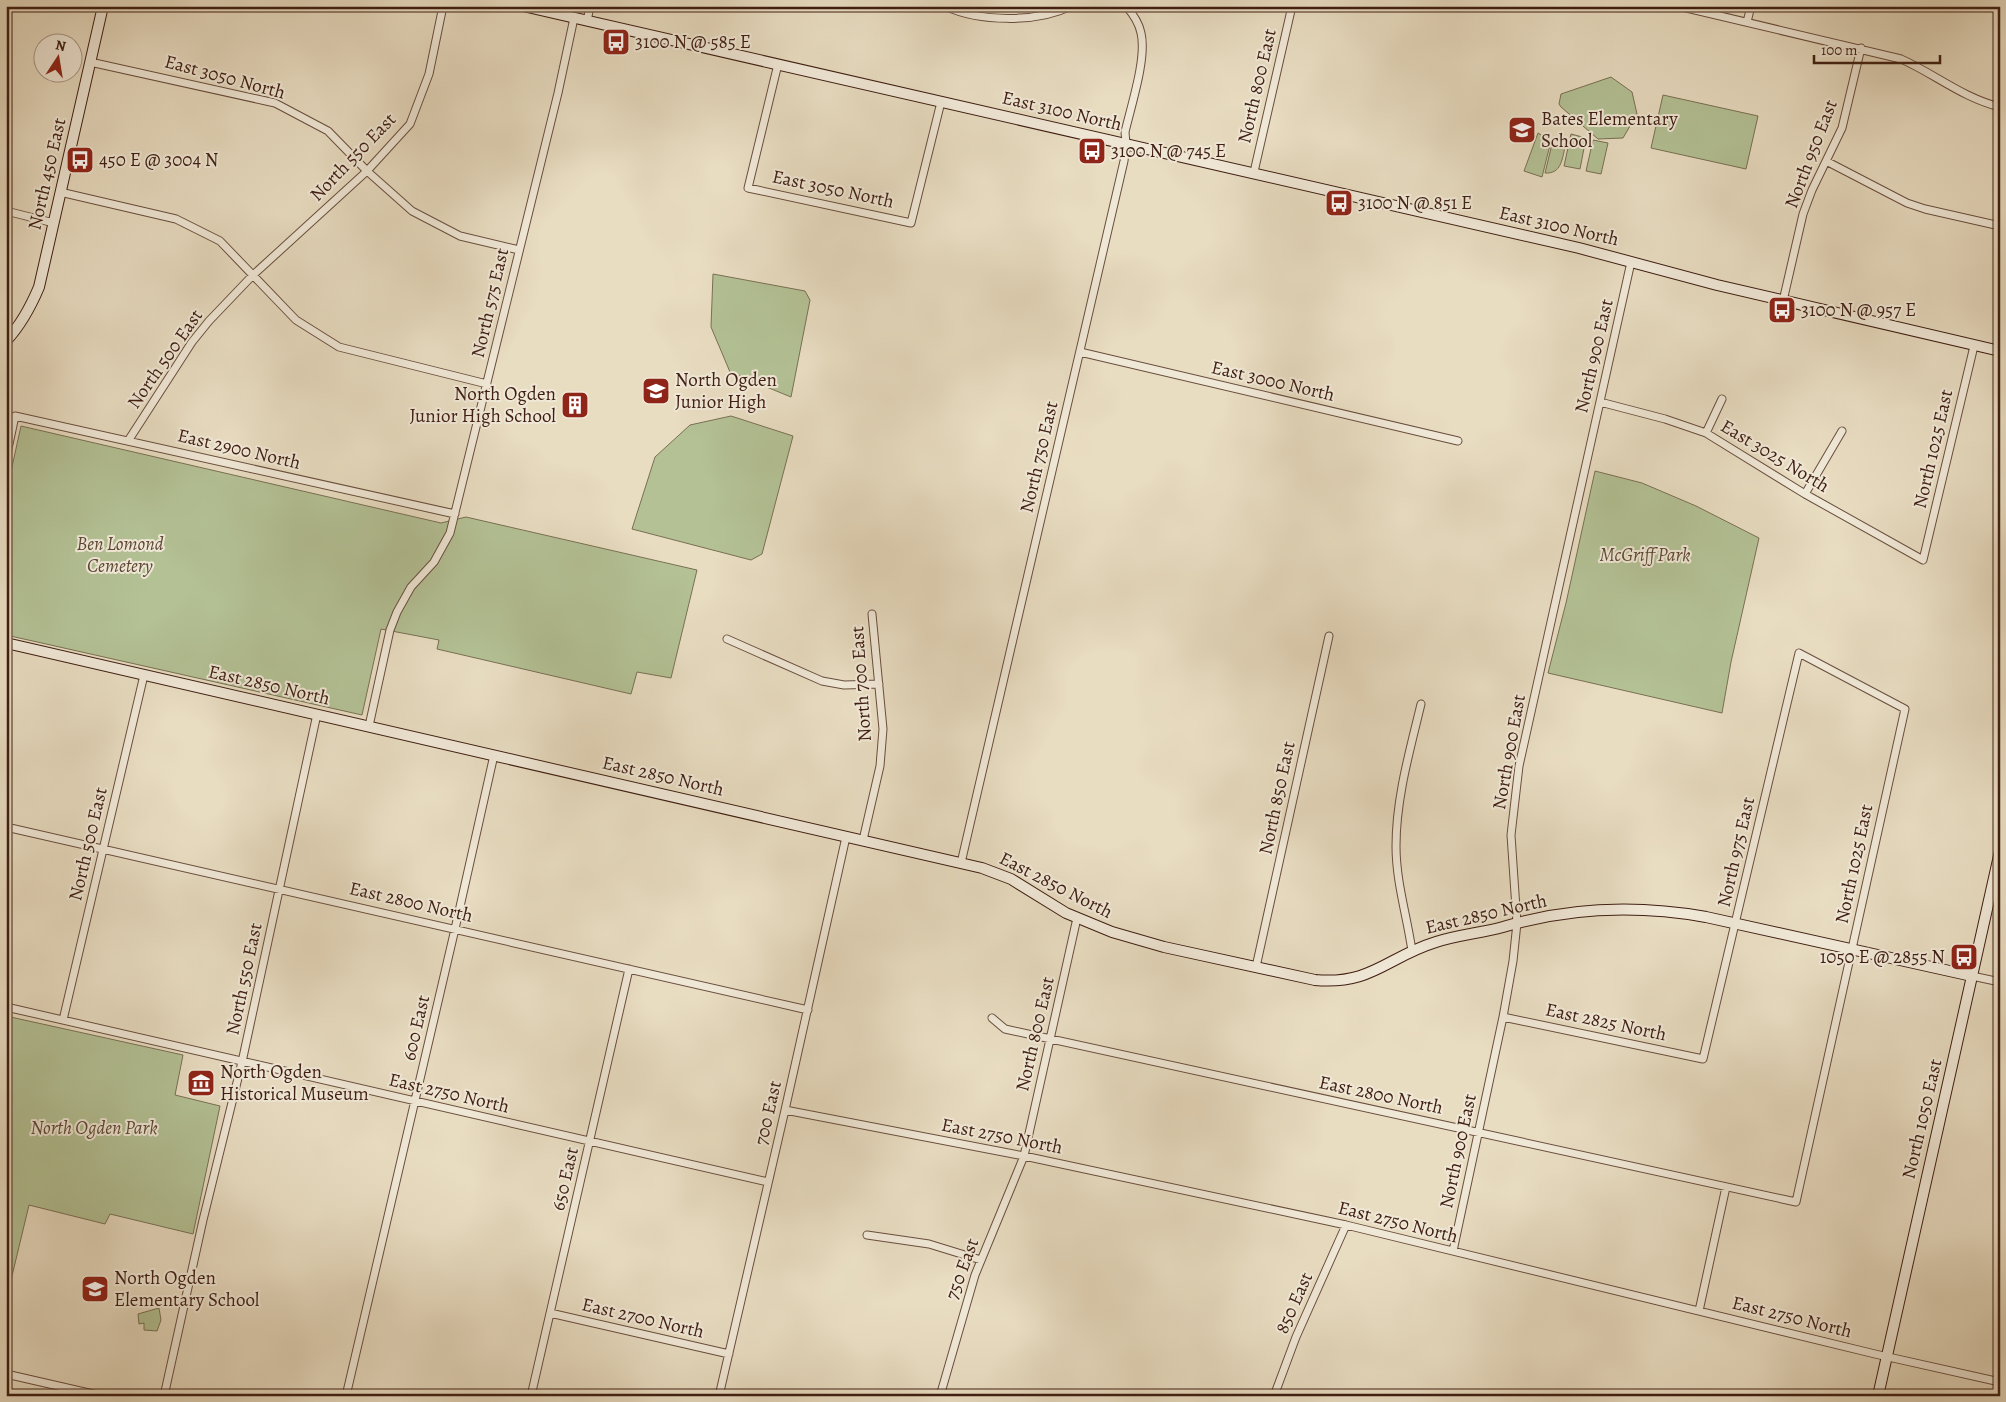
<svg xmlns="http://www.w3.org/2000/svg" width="2006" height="1402" font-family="Alegreya,serif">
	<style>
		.green { fill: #b3c195; stroke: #797054 }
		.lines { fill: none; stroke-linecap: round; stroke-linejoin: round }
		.street-casing { stroke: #694e3e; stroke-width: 9 }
		.secondary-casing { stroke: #3f1e12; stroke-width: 12 }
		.street { stroke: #f0e8d7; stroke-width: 7 }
		.secondary { stroke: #f0e8d7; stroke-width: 10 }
		.labels { text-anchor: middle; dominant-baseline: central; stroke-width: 4; stroke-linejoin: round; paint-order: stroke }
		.poi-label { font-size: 19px; fill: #3f1e12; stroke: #f0e8d7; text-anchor: start }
		.street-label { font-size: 19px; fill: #3f1e12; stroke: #f0e8d7 }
		.park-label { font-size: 19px; font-style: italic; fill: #5c4733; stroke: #f0e8d7 }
	</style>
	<rect width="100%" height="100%" fill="#e8dcc1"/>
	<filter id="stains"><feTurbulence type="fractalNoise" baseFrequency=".004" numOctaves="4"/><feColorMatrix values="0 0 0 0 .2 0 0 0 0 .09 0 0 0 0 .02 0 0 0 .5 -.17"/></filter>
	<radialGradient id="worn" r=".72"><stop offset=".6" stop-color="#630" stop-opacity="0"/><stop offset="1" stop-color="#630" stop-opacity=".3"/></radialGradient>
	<path class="green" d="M1611 77 1632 92 1637 114 1623 138 1598 139 1561 107 1559 104 1561 94Z
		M1663 95 1758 116 1746 169 1651 148Z
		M1538 133 1551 141 1542 177 1524 171Z
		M1571 134 1586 138 1580 169 1564 166Z
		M1593 140 1608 143 1601 174 1586 171Z
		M1552 144 1565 147C1562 160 1561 174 1545 173Z
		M713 274 805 291 810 300 791 397 730 372 711 327Z
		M731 416 793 436 762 554 751 560 632 529 655 457 690 425Z
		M21 426 441 523 466 517 697 570 671 678 637 672 631 694 437 649 439 640 381 629 362 715 6 635V494Z
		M1595 471 1642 483 1696 506 1759 538 1731 662 1722 713 1548 673 1566 603Z
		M6 1016 183 1055 175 1095 220 1106 193 1234 110 1214 105 1224 29 1205 6 1301Z
		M159 1308 161 1320 157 1331 144 1330V1323L139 1324 138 1314Z"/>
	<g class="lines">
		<defs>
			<path id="street" d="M945 6C979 22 1037 23 1071 6
				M1678 6 1901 59C1935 74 1963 98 2000 107
				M587 21 590 6
				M1747 22 1751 6
				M90 62 275 103 328 131 367 171 412 211 460 236 519 250
				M778 64 748 188 911 223 941 102
				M1826 161 1907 203 1925 209 2000 226
				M1254 172 1292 6
				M60 192 176 219 220 241 296 320 339 347 487 384
				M6 211 54 223
				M1783 301 1803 214 1812 190 1842 128 1861 48
				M1080 352 1458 441
				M1600 402 1665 419 1706 433 1805 494 1923 560 1974 346
				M1706 433 1722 399
				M128 441 192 342 209 321 252 276 367 171 410 124 429 74 443 6
				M6 458 15 416 455 514
				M1805 494 1842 431
				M727 639 822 681 844 685 879 684
				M369 726 390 630 397 612 411 587 434 562 450 533 558 93 574 18
				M6 827 808 1010
				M863 840 880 766 883 729 872 614
				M961 863 1124 161 1126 144 1125 132C1131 106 1147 58 1141 33 1139 23 1133 14 1126 6
				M1412 951C1407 916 1396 882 1396 846 1396 798 1410 750 1421 704
				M1256 967 1329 636
				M1972 976 2000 982
				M6 1007 768 1182
				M992 1018 1005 1029 1796 1202 1905 709 1799 653 1703 1059 1503 1017
				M63 1020 144 675
				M785 1110 1024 1156 1346 1225 1875 1354 2000 1382
				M867 1235 929 1244 981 1260
				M1453 1251 1503 1017 1513 961 1517 923 1511 835 1519 766 1631 262
				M1699 1311 1726 1187
				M550 1313 729 1354
				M6 1374 102 1396
				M164 1396 203 1220 242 1062 317 714
				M346 1396 455 929 494 755
				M531 1396 629 969
				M719 1396 785 1110 846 837
				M940 1396 975 1275 1024 1156 1077 918
				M1274 1396 1296 1337 1346 1225"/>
			<path id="secondary" d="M523 6 1579 248 1717 285 2000 351
				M6 341C20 326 31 306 39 287L103 6
				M6 643 982 868 1011 879 1066 913 1112 932 1164 947 1315 980C1372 985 1387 957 1436 942 1458 935 1481 933 1503 927 1570 907 1638 905 1706 917L1972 976
				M1878 1396 2000 851"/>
		</defs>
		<use href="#street" class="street-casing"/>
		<use href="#secondary" class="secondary-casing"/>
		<use href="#street" class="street"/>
		<use href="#secondary" class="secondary"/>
	</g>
	<defs>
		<symbol id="bus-square" viewBox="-11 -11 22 22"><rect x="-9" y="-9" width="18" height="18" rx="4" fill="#8f2418" stroke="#f0e8d7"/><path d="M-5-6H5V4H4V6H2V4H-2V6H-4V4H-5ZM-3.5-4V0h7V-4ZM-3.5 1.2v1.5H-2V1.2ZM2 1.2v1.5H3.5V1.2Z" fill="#fff"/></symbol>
		<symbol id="school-square" viewBox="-11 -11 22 22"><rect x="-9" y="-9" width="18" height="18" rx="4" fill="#8f2418" stroke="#f0e8d7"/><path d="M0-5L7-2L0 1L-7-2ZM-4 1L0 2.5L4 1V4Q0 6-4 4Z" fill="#fff"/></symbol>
		<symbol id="building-square" viewBox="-11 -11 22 22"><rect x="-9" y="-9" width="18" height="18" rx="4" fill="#8f2418" stroke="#f0e8d7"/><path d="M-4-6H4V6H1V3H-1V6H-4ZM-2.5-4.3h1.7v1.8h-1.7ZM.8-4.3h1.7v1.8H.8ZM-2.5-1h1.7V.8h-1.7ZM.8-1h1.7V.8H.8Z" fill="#fff"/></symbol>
		<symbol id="museum-square" viewBox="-11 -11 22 22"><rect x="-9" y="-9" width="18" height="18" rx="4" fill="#8f2418" stroke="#f0e8d7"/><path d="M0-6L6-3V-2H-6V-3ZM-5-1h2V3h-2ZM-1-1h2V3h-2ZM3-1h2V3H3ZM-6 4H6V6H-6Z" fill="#fff"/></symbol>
	</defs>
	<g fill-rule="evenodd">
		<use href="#bus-square" x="600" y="26" width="32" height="32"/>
		<use href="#school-square" x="1506" y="114" width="32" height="32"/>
		<use href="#bus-square" x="1076" y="135" width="32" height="32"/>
		<use href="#bus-square" x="64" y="144" width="32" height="32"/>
		<use href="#bus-square" x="1323" y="187" width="32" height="32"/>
		<use href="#bus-square" x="1766" y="294" width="32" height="32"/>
		<use href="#school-square" x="640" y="375" width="32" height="32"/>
		<use href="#building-square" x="559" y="389" width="32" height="32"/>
		<use href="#bus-square" x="1948" y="941" width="32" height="32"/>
		<use href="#museum-square" x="185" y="1067" width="32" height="32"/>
		<use href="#school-square" x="79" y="1273" width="32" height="32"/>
	</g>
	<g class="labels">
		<g class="poi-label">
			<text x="635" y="42">3100 N @ 585 E</text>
			<text x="1541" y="119">Bates Elementary<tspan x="1541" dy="22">School</tspan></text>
			<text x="1111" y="151">3100 N @ 745 E</text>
			<text x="99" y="160">450 E @ 3004 N</text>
			<text x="1358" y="203">3100 N @ 851 E</text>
			<text x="1801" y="310">3100 N @ 957 E</text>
			<text x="675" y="380">North Ogden<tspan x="675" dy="22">Junior High</tspan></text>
			<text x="556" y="394" text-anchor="end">North Ogden<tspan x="556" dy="22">Junior High School</tspan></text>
			<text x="1945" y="957" text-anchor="end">1050 E @ 2855 N</text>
			<text x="220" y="1072">North Ogden<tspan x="220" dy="22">Historical Museum</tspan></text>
			<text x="114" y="1278">North Ogden<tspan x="114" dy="22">Elementary School</tspan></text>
		</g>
		<g class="street-label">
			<text transform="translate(225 77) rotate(15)">East 3050 North</text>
			<text transform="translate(1257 86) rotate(-77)">North 800 East</text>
			<text transform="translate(1062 111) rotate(13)">East 3100 North</text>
			<text transform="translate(1811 154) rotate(-69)">North 950 East</text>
			<text transform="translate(353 157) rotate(-46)">North 550 East</text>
			<text transform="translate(47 174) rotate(-77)">North 450 East</text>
			<text transform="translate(833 189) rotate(12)">East 3050 North</text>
			<text transform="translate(1559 226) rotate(13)">East 3100 North</text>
			<text transform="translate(490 303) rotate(-77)">North 575 East</text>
			<text transform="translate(1594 356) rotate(-77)">North 900 East</text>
			<text transform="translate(165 359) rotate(-55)">North 500 East</text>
			<text transform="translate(1273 381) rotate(13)">East 3000 North</text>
			<text transform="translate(239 449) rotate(13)">East 2900 North</text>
			<text transform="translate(1933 449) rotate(-77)">North 1025 East</text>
			<text transform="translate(1775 456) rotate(31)">East 3025 North</text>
			<text transform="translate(1039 457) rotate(-77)">North 750 East</text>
			<text transform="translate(861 684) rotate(-94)">North 700 East</text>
			<text transform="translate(269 685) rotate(13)">East 2850 North</text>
			<text transform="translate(1509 752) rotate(-80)">North 900 East</text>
			<text transform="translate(663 776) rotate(13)">East 2850 North</text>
			<text transform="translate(1277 798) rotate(-78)">North 850 East</text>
			<text transform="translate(88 844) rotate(-77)">North 500 East</text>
			<text transform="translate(1736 852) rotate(-77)">North 975 East</text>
			<text transform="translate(1854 864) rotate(-78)">North 1025 East</text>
			<text transform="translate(1056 885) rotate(27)">East 2850 North</text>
			<text transform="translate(411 902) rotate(13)">East 2800 North</text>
			<text transform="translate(1486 914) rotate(-13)">East 2850 North</text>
			<text transform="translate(244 979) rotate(-78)">North 550 East</text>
			<text transform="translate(1606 1022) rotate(12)">East 2825 North</text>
			<text transform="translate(416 1028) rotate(-77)">600 East</text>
			<text transform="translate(1035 1034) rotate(-77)">North 800 East</text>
			<text transform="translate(449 1093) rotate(13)">East 2750 North</text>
			<text transform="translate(1381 1095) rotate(12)">East 2800 North</text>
			<text transform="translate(768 1113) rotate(-77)">700 East</text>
			<text transform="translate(1922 1119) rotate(-77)">North 1050 East</text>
			<text transform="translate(1002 1136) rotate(11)">East 2750 North</text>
			<text transform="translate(1458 1151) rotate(-78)">North 900 East</text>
			<text transform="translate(565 1179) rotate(-77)">650 East</text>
			<text transform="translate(1398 1222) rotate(14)">East 2750 North</text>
			<text transform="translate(962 1269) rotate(-70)">750 East</text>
			<text transform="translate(1294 1303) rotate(-66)">850 East</text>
			<text transform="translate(1792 1317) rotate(14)">East 2750 North</text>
			<text transform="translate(643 1318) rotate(13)">East 2700 North</text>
		</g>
		<g class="park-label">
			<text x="120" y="544">Ben Lomond<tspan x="120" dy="22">Cemetery</tspan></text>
			<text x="1645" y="555">McGriff Park</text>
			<text x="94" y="1128">North Ogden Park</text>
		</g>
	</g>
	<rect width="2006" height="1402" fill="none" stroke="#e8dcc1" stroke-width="25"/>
	<rect x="8" y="8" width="1991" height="1387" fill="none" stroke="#3f1e12" stroke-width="2.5"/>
	<rect x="12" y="12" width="1981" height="1377" fill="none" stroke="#3f1e12"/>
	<g transform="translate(58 58) rotate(12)"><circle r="24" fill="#f0e8d7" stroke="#a99788"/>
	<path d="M0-4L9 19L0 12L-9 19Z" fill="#8f2418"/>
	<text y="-8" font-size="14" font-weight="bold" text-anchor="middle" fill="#3f1e12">N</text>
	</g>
	<path d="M1814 55v8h126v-8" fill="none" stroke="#3f1e12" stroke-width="2.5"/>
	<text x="1821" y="55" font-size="15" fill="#3f1e12" stroke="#f0e8d7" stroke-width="4" paint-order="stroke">100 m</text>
	<rect width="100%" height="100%" filter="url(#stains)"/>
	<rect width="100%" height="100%" fill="url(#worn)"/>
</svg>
